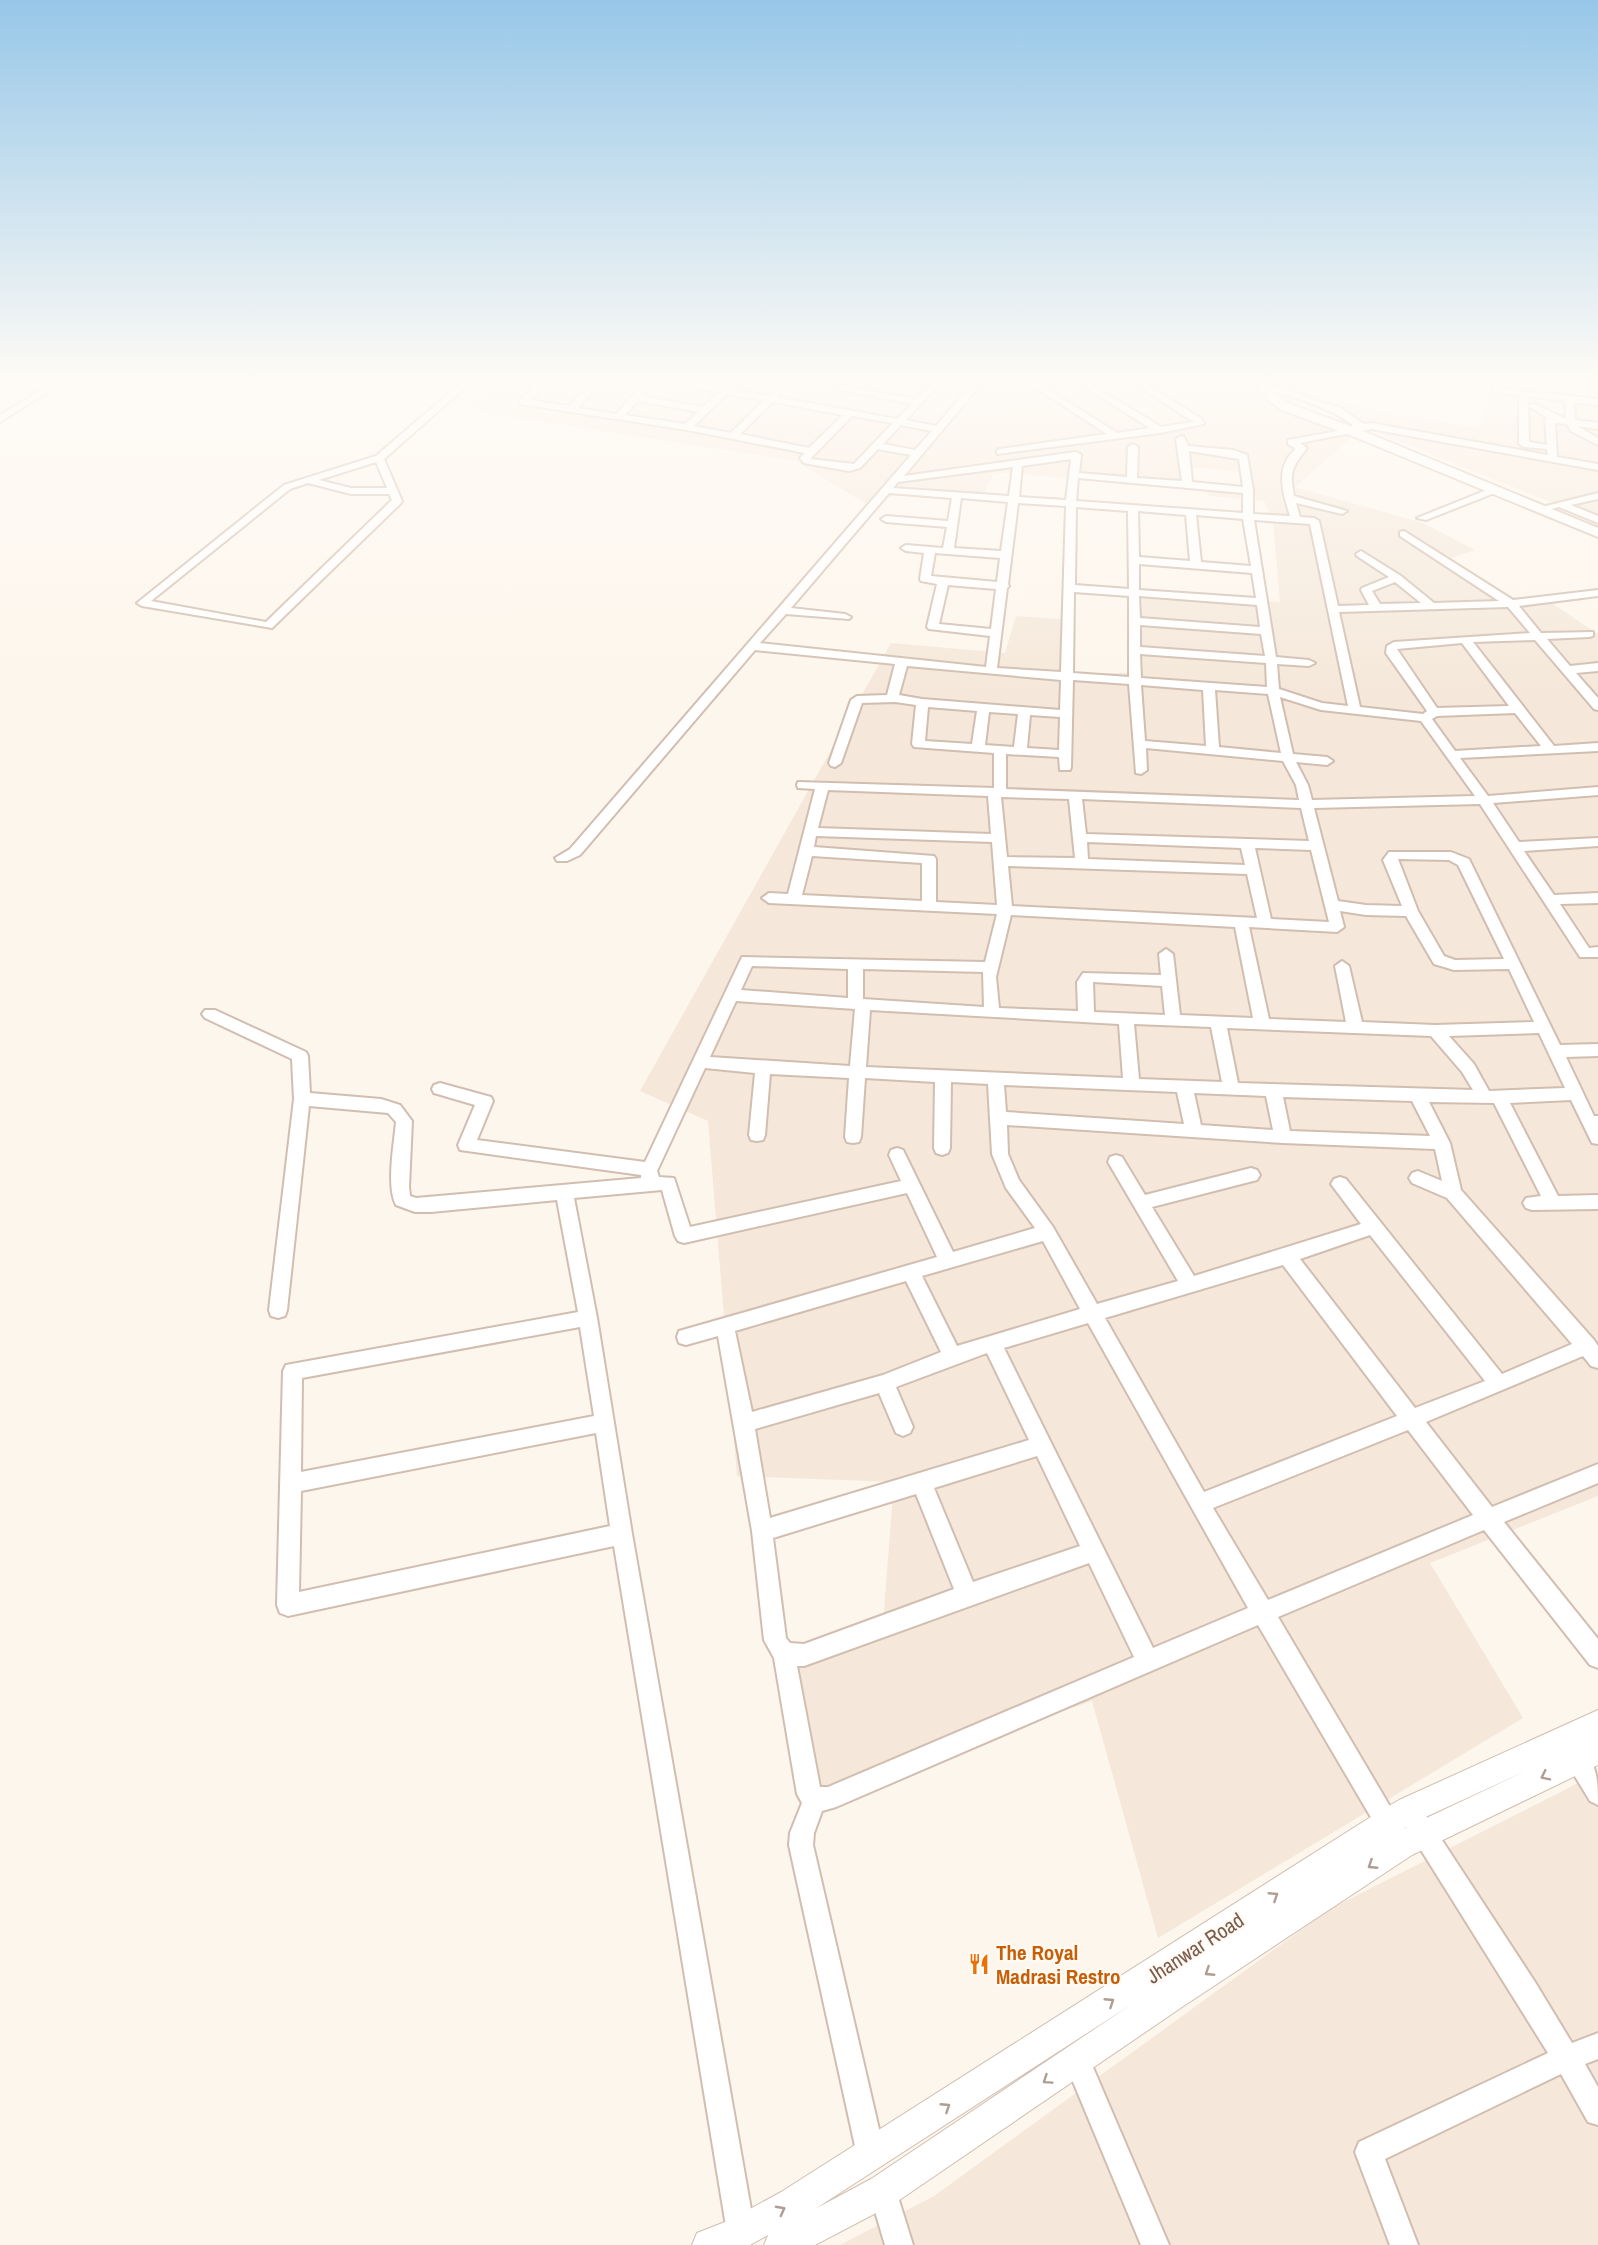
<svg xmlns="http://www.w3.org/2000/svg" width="1598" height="2245" font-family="'Archivo Narrow',sans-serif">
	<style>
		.residential { fill: #f5e8da }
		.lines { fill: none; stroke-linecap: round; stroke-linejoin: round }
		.minor-casing { stroke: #d1beb0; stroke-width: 4 }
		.tertiary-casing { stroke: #d1beb0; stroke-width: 2 }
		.secondary-casing { stroke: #d6c0b0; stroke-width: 4 }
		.minor { fill: #fff; fill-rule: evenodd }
		.tertiary { fill: #fff; fill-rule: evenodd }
		.secondary { fill: #fff; fill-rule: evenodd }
		.oneway { stroke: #af9d94 }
		.labels { text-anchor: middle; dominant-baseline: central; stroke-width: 4.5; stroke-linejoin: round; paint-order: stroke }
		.near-street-label { font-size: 21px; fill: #7a5c4d; stroke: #fffaf3 }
		.near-food-label { font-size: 21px; font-weight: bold; fill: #c56008; stroke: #fffaf3; text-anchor: start }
	</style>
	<rect width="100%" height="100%" fill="#fdf6ec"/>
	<path class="residential" d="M500 377H1259L1261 399 1354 435 1295 487 1423 523 1475 550 1451 558 1512 597 1547 600 1598 634V1496L1430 1563 1523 1718 1158 1938 1092 1701 797 1801 787 1662 883 1623 894 1482 737 1476 708 1121 640 1091 891 643 1005 653 1016 616 1073 620 1066 673H1136L1140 590 1280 602 1273 521 1264 501 1208 496 1207 484 1248 488 1249 473 1191 467 1187 486 994 473 983 495 910 491 866 504 796 461 467 410Z
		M1493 377H1598V521L1290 398V385L1377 411 1479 428Z
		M1598 1773V2245H840L934 2196 1330 1909Z"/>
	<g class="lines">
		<defs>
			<path id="minor" d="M62 377H72L0 422V415Z
				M468 377H477L384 459 402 501 401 503 272 628 142 606 137 603 284 485 376 456ZM376 462 387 488H351L319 480ZM308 483 351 494H389L392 500 266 622 151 601 290 489Z
				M543 377H552L530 400 569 406 596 377H605L578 408 616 414 644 383 628 377H648L653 383 642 396 703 407 719 392 679 385 681 377H689L687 381 723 388 735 377H744L732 389 769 396 784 377H793L777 397 897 419 912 404 831 388 835 385 916 399 931 384 900 377 935 379 946 377 906 420 936 426 978 377H987L904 476 1076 452 1081 455 1079 473 1127 477 1128 447 1133 444 1138 447 1137 478 1182 481 1176 439 1181 436 1184 437 1188 446 1233 450 1247 455 1253 490V514L1290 516C1283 493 1274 467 1296 449L1288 444V440L1349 429 1353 425C1327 406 1292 396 1261 389V385L1287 388 1308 398 1341 408 1363 424 1371 423 1548 455 1547 449 1524 447 1519 444V395L1493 392V388L1598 399V405L1574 402 1575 420 1598 423V429L1577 426 1598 438V445L1571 431 1567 424 1555 423 1557 457 1598 464V470L1371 429 1300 443 1307 448C1292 467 1289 472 1294 496L1347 511 1342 514 1296 503 1300 517 1314 518 1319 521 1338 606 1369 605 1361 590 1362 588 1389 577 1357 556 1356 554 1361 551 1401 576 1434 603 1499 601 1400 536V532L1404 531 1513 600 1598 590V596L1519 606 1541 633 1593 632V636L1589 637 1547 639 1570 666 1598 663V671L1576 673 1598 698V710L1594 709 1535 640 1473 642 1554 746 1598 743V751L1460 758 1488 796 1598 787V795L1493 803 1519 842 1598 838V846L1524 851 1554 895 1598 893V903L1560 904 1589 948 1598 947V957H1580L1480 804 1314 808 1338 901 1366 905 1402 906 1383 860 1389 852H1451L1469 859 1560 1045 1598 1044V1056L1566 1057 1594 1116H1598V1144L1592 1143 1571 1100 1510 1103 1558 1196 1598 1195V1209L1532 1210 1526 1208 1523 1203 1526 1198 1541 1196 1494 1103 1429 1102 1450 1143 1461 1190 1594 1340 1598 1346V1368L1591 1366 1583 1356 1426 1422 1492 1507 1598 1464V1483L1504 1522 1598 1639V1668L1590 1665 1484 1530 1278 1617 1395 1815 1399 1823 1395 1831 1387 1835 1379 1831 1258 1625 836 1807 822 1811 814 1833 813 1845 885 2155 881 2165 871 2169 861 2165 857 2155 789 1845 790 1833 802 1803 797 1794 774 1658 764 1640 752 1531 718 1336 686 1345 679 1343 677 1337 679 1331 686 1329 937 1257 907 1193 684 1243 678 1241 675 1236 662 1190 574 1198 597 1318 632 1534 755 2232 751 2242 744 2245 731 2242 727 2232 614 1546 288 1616 280 1613 277 1605 283 1371 286 1365 578 1312 557 1200 431 1212H415L396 1205C386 1186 394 1144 396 1122L388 1113 309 1106 287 1310 285 1316 278 1318 271 1316 269 1310 294 1099 292 1059 205 1018 202 1014 205 1010H215L306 1052 308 1056 310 1093 381 1099 400 1105 412 1121 409 1187 410 1196 416 1198 641 1178V1175L460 1150 458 1145 475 1105 434 1093 432 1089 434 1085 440 1083 491 1097 493 1101 477 1140 645 1162 742 957 985 962 997 914 769 903 762 898 769 893 788 894 815 789 798 788 797 785 798 782 994 788V753L914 747 912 744 916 705 895 702 862 703 841 763 835 767 831 766 829 763 851 700 857 696 887 695 895 664 755 650 580 855 567 861H557L555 858 570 849 911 455 878 449 860 468 849 471 804 463 800 458 805 453 687 430 520 404V400ZM727 394 764 400 731 433 694 426ZM1527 396 1565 401 1566 419 1535 404 1528 406ZM638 401 698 412 685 424 625 415ZM773 402 843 415 809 448 740 434ZM1528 406 1548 418 1545 420 1547 445 1529 442ZM852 416 893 423 854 464 810 459ZM901 425 932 431 915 450 883 444ZM1189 451 1239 459 1243 487 1192 482ZM1071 459 1066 500 1019 497 1022 466ZM1013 467 1009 496 893 488 898 482ZM1078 478 1243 493V513L1076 501ZM889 493 952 498 948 521 886 516 881 519 886 522 947 527 943 548 906 545 901 548 906 551 924 553 920 579 921 581 937 584 927 627 929 629 990 636 986 667 760 643 786 614 849 619 851 617 845 614 791 608ZM961 498 1008 502 1001 551 954 548ZM1018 503 1066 506 1061 672 997 668 1007 588 1009 586 1008 584ZM1076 507 1128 511 1129 589 1075 585ZM1138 511 1186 515 1190 561 1139 557ZM1196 515 1243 519 1251 566 1201 562ZM1254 520 1310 524 1348 706 1322 703 1279 689 1277 664 1309 666 1315 663 1309 660 1276 657ZM935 553 1000 558 997 582 931 576ZM1139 564 1252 573 1256 598 1139 590ZM1395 582 1421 603 1380 604 1372 591ZM948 585 996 589 991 629 939 624ZM1074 592 1129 596V677L1073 673ZM1139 596 1257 605 1260 627 1140 618ZM1508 607 1530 633 1394 642 1387 646 1386 653 1427 711 1423 714 1360 707 1339 612ZM1140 625 1261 634 1265 656 1140 647ZM1462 643 1509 706 1437 708 1397 649ZM1140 654 1266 663 1267 687 1141 678ZM907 666 1061 680 1060 710 922 699 899 695ZM1073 680 1129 684 1136 773 1141 774 1147 770 1146 748 1283 761 1296 785 1299 800 1006 789V754L1059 757 1060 770H1070L1071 767ZM1141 685 1203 690 1206 746 1145 741ZM1215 690 1268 694 1281 753 1219 747ZM1280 697 1321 710 1421 721 1475 796 1312 800 1308 785 1296 762 1327 765 1333 761 1327 757 1293 754ZM928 707 977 711 972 744 925 741ZM989 712 1018 714 1014 747 985 745ZM1515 713 1541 746 1455 751 1432 719 1437 716ZM1030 715 1060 717 1059 750 1027 748ZM828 790 988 796 991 834 818 828ZM1001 797 1069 799 1075 858 1007 857ZM1082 799 1301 808 1309 841 1086 834ZM816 836 992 842 997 905 936 902V859L934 856 814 847ZM1087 842 1241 848 1245 865 1088 859ZM1255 848 1311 850 1329 922 1271 919ZM812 856 922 863V901L802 895ZM1398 859 1449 860 1458 865 1504 959 1455 960 1444 956 1418 911ZM1008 866 1247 874 1257 918 1012 906ZM1340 911 1366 915 1406 916 1434 964 1454 970 1509 969 1534 1022 1435 1025 1362 1022 1349 966 1342 961 1335 966 1346 1022 1269 1019 1249 927 1337 932 1344 927ZM1011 915 1235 927 1253 1018 1180 1015 1173 954 1166 949 1159 954 1161 975 1083 973 1077 982 1078 1011 999 1008 996 977ZM752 966 848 969V998L741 990ZM863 969 983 972 984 1007 863 999ZM1093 982 1162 986 1165 1015 1094 1012ZM736 1001 855 1009 850 1066 710 1057ZM870 1010 1119 1024 1123 1078 866 1067ZM1134 1024 1211 1027 1222 1082 1139 1079ZM1227 1028 1431 1036 1462 1072 1473 1090 1238 1083ZM1539 1033 1565 1088 1489 1091 1474 1064 1449 1036ZM705 1068 755 1073 749 1135 751 1140 757 1141 763 1140 765 1135 770 1074 849 1078 845 1137 847 1142 853 1143 859 1142 861 1137 865 1078 935 1082 934 1148 936 1153 942 1155 948 1153 950 1148 951 1082 988 1084 992 1154 1006 1188 1035 1228 953 1252 903 1150 897 1148 891 1150 889 1155 901 1181 690 1227 674 1178 659 1177 657 1171ZM1004 1085 1177 1092 1184 1124 1006 1112ZM1194 1093 1266 1096 1273 1130 1201 1125ZM1283 1097 1412 1101 1430 1136 1290 1131ZM1007 1125 1283 1143 1435 1149 1442 1181 1418 1171 1412 1173 1409 1178 1412 1183 1447 1198 1572 1344 1502 1374 1346 1179 1340 1177 1334 1179 1331 1184 1361 1224 1194 1276 1152 1207 1257 1180 1260 1175 1257 1170 1251 1168 1145 1195 1122 1157 1116 1155 1110 1157 1108 1162 1178 1281 1097 1304 1053 1227 1019 1180 1008 1154ZM1370 1235 1485 1381 1415 1408 1300 1259ZM1043 1241 1080 1309 957 1346 922 1276ZM1283 1265 1397 1416 1204 1492 1105 1318ZM906 1281 941 1352 883 1375 752 1412 735 1331ZM1088 1323 1248 1608 1153 1648 1004 1348ZM580 1327 594 1416 301 1472 302 1378ZM987 1353 1029 1440 770 1518 755 1429 879 1393 896 1433 903 1436 910 1433 913 1427 896 1387ZM1408 1430 1473 1515 1268 1600 1213 1508ZM596 1433 610 1526 299 1592 301 1491ZM1037 1456 1080 1546 973 1582 934 1488ZM916 1494 954 1589 804 1644 790 1643 786 1638 773 1538ZM1089 1563 1134 1657 828 1787H820L797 1666H804Z
				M1019 377H1029L1117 433 1150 428 1069 377H1079L1161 427 1194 422 1124 377H1134L1202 419 1204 424 1160 433 997 454V450L1000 449 1107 434Z
				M1243 377H1261L1266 380 1262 383Z
				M1525 377H1553L1598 382V388L1529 380Z
				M1494 487 1499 490 1497 492 1426 520 1417 518Z
				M1598 493V499L1571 505 1598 516V523L1559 507 1547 510 1542 507Z
				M1577 1748C1598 1758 1598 1783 1598 1805L1590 1801 1565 1760 1569 1752Z
				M1409 1798 1417 1802 1535 1982 1572 2043 1598 2033V2059L1585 2064 1598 2087V2125L1588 2122 1561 2074 1385 2159 1418 2245H1390L1355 2152 1359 2142 1548 2053 1401 1818 1397 1810 1401 1802Z
				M1077 2047 1086 2051 1169 2245H1141L1064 2060 1068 2051Z
				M883 2177 893 2181 913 2245H885L869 2191 873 2181Z"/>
			<path id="tertiary" d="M1598 1710V1765L1412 1855 1182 2007 895 2203 815 2245H764L768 2235 750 2245H692L697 2233 730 2220 781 2192 1377 1813 1399 1800ZM1532 1768 1401 1830 1419 1820ZM1132 2004 871 2179 815 2209Z"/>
			<path id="secondary" d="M1256 377H1268V383L1275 394 1290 404 1358 429 1598 528V537L1350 435 1282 410 1266 399 1256 383Z"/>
		</defs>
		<use href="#minor" class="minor-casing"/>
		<use href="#tertiary" class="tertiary-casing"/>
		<use href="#secondary" class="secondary-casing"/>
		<use href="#minor" class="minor"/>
		<use href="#tertiary" class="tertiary"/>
		<use href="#secondary" class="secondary"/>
	</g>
	<defs><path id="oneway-chevron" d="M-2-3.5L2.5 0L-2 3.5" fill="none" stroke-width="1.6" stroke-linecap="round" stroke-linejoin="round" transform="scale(1.5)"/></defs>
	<g class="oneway">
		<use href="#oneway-chevron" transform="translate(1545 1776) rotate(154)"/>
		<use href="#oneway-chevron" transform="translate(1372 1865) rotate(147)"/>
		<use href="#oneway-chevron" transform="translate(1274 1896) rotate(-33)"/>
		<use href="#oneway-chevron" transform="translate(1209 1972) rotate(147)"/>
		<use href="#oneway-chevron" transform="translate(1110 2002) rotate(-33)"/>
		<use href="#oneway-chevron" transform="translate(1047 2080) rotate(146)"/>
		<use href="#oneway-chevron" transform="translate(946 2107) rotate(-33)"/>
		<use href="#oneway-chevron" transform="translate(781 2210) rotate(-28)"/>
	</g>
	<linearGradient id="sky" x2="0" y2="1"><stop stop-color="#97c7e8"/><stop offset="0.55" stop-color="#fefbf6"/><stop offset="1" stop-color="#fefbf6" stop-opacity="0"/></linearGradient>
	<rect width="1598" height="691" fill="url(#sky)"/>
	<defs>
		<symbol id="restaurant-bare" viewBox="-9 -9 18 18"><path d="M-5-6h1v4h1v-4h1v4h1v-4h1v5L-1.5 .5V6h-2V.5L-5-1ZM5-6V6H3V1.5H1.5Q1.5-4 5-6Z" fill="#e8710a" stroke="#fffaf3" stroke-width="2.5" paint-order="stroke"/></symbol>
	</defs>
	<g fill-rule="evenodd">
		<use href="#restaurant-bare" x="964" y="1949" width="30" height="30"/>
	</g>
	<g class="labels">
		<g class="near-street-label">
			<text transform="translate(1195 1948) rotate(-33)">Jhanwar Road</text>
		</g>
		<g class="near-food-label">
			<text x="996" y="1952">The Royal<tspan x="996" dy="24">Madrasi Restro</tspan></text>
		</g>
	</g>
</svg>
